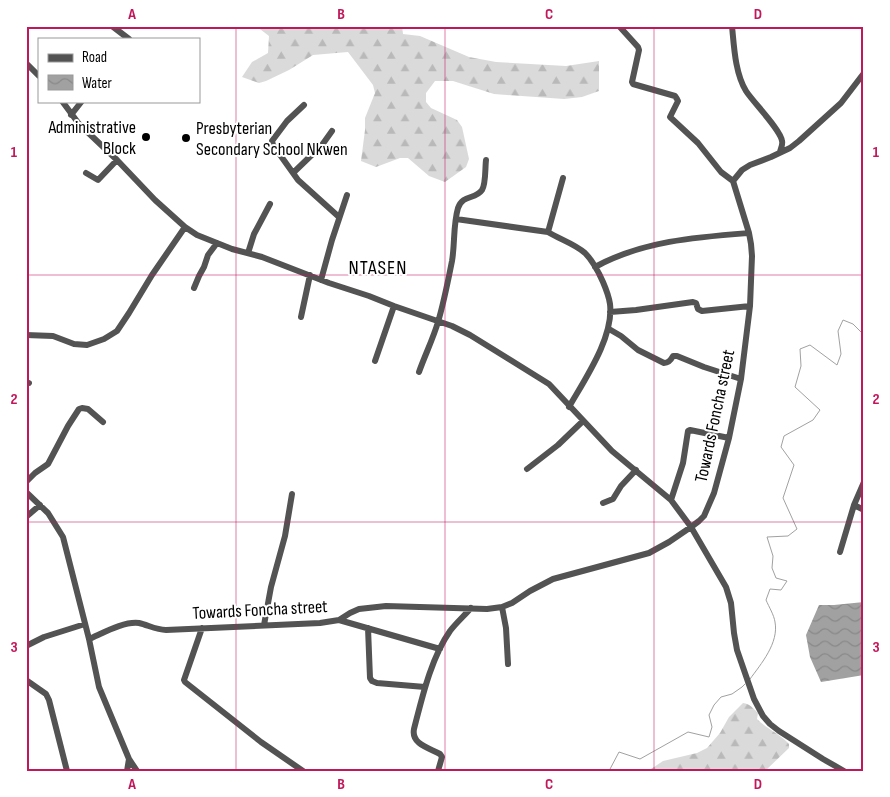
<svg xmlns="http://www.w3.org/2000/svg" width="890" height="797" font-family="'Sofia Sans Condensed',sans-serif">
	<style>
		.forest { fill: url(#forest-firs) }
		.water { fill: url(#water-waves) }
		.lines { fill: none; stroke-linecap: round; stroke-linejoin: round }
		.stream { stroke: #a1a1a1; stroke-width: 1 }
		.minor { stroke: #535353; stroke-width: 6 }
		.grid { fill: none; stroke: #c2185b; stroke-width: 1; stroke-opacity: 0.55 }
		.poi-dot { fill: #000; stroke: #fff; stroke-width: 2 }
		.labels { text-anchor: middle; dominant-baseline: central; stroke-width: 4; stroke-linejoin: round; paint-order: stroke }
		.poi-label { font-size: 18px; fill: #000; stroke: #fff; text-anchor: end }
		.street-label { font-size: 18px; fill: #000; stroke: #fff }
		.quarter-label { font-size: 20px; letter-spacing: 1px; fill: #000; stroke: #fff }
		.neatline { fill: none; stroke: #c2185b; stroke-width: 2 }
		.grid-label { font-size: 16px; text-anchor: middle; font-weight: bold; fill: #c2185b }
	</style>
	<defs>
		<pattern id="forest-firs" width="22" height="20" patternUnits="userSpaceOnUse" patternTransform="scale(1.25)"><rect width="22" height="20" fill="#dadada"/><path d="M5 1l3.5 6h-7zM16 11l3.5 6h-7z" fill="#b9b9b9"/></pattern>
		<pattern id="water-waves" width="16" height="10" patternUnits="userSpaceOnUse" patternTransform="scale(1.25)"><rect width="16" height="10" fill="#a1a1a1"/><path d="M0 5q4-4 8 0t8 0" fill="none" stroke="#898989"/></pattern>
	</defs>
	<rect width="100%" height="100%" fill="#fff"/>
	<path class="forest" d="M256 26H402L403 34 420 36 469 57 496 62 566 66 599 61V91L582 97 564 99 494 94 453 81H435L426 93V102L431 108 457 120 462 127 469 159 466 167 445 182 429 176 408 158H400L376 167 361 161 365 130V118L375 93 373 85 348 52 313 55 289 70 266 81 259 83 242 77 252 62 268 53 269 36Z
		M743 703C750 704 753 708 758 713L757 719C767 729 780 734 789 744V748L765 771H648L663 761 697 753 707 748 720 733 729 717Z"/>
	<path class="water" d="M864 602V675L821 682 810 657 806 635 819 605H834Z"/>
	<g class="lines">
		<path class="stream" d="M750 679C761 664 779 643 775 622 774 615 769 607 766 600L770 589 781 590 787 581 776 578 772 568 773 556 767 537 788 536 797 529 783 498 794 465 781 447 784 436 813 420 820 410 795 387 801 366 800 349 810 345 837 365 841 354 838 331 843 320 853 324 864 335
			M609 771 619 752 640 759 688 732 709 737 712 727 709 715 714 705 721 697 732 694 742 687 745 684"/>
		<path class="minor" d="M112 26 129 39
			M619 26 638 47 639 50 632 82 633 84 675 96 677 99 678 101 670 117 698 143 721 172 733 181
			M732 26C734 46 735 73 746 91 753 102 781 130 782 141 783 144 781 148 780 152
			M26 63 39 76
			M62 101 79 124 117 160 155 200 185 227 197 235 232 249 262 257 329 283 369 296 394 306 452 326 470 335 549 384 612 451 671 500 691 527 726 587 731 603 734 633 737 650 754 699 763 716 770 724 779 731 823 759 844 771
			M71 115 82 101
			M332 131 322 145 293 173 298 180 339 217
			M86 173 98 180 117 160
			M293 173 273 145 272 141 287 121 304 105
			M563 178 548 232C559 239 575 244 585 253 592 260 599 273 603 282 606 289 609 297 610 304 614 337 585 379 569 407
			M456 219 548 232
			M248 253 254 234 270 204
			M595 267C642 241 697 237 749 233
			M321 280 332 240 347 195
			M194 288 199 276 204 267 208 255 217 243
			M610 312 636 310 693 302 696 303 698 309 702 311 750 306
			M301 317 310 275
			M609 329 621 336 638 350 664 363C669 363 671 360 673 356H677L704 367 741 379
			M26 335 53 336 74 344 87 345 104 339 117 331 129 313 152 275 185 227
			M375 361 394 306
			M419 372C425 355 433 339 438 322 444 302 448 281 452 261 455 244 453 225 458 208 463 194 475 200 482 190 486 184 485 168 486 160
			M26 382 29 383
			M527 469 558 445 583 421
			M26 482 35 473 48 464 68 426 79 409 82 408 88 409 103 422
			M26 492 48 513 63 537 89 639 99 687 129 759 137 771
			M671 500 683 463 688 431 690 430 729 438
			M603 503 613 499 621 486 636 470
			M854 505 864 510
			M26 517 40 505
			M840 552 854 505 864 482
			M502 607 506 628 508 664
			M339 620 440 649
			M264 625 271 587 285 536 292 494
			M202 628 184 680 185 682 261 742 303 771
			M368 628 370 678 372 681 377 683 425 687
			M89 639C103 633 124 621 139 623 148 625 156 630 166 630L320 623 339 620 350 613 359 609 386 606 487 609 502 607 512 603 530 591 553 579 649 553 669 542 691 527 699 521 704 516 714 493 729 438 741 379 750 306 752 256 751 244 749 233 733 181 742 170 750 165 771 157 790 148 799 141 841 103 864 73
			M26 646 44 637 85 624
			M26 680 46 694 49 700 67 771
			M127 771 129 759
			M438 771 442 757 440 754C429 748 411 744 414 729 422 698 431 658 450 631 456 623 464 616 471 608"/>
	</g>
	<path class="grid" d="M236 26V771M445 26V771M654 26V771M26 275H864M26 522H864"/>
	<g class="poi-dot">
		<circle cx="146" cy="137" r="5"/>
		<circle cx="186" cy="138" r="5"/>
	</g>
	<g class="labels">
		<g class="poi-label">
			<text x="136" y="127">Administrative<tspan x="136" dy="21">Block</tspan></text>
			<text x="196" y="128" text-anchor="start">Presbyterian<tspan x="196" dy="21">Secondary School Nkwen</tspan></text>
		</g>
		<g class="street-label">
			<text transform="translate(715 416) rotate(-78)">Towards Foncha street</text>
			<text transform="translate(260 610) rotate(-3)">Towards Foncha street</text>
		</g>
		<g class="quarter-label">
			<text x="378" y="268">NTASEN</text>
		</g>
	</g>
	<rect width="890" height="797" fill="none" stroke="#ffffff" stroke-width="55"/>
	<rect x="38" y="38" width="162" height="65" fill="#ffffff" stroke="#999999"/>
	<rect x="48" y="54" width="25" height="8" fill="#535353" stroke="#999999"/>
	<text x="82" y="62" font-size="15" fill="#000000">Road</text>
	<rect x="48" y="75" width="25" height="15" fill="url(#water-waves)" stroke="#999999"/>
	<text x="82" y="88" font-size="15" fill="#000000">Water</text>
	<rect x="28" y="28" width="834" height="742" class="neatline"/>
	<g class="grid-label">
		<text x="132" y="19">A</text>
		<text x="341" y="19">B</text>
		<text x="549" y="19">C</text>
		<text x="758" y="19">D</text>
		<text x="14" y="157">1</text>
		<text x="876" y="157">1</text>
		<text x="14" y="404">2</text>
		<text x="876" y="404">2</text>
		<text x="14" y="652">3</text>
		<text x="876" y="652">3</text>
		<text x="132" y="789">A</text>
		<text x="341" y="789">B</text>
		<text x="549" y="789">C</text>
		<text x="758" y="789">D</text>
	</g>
</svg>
